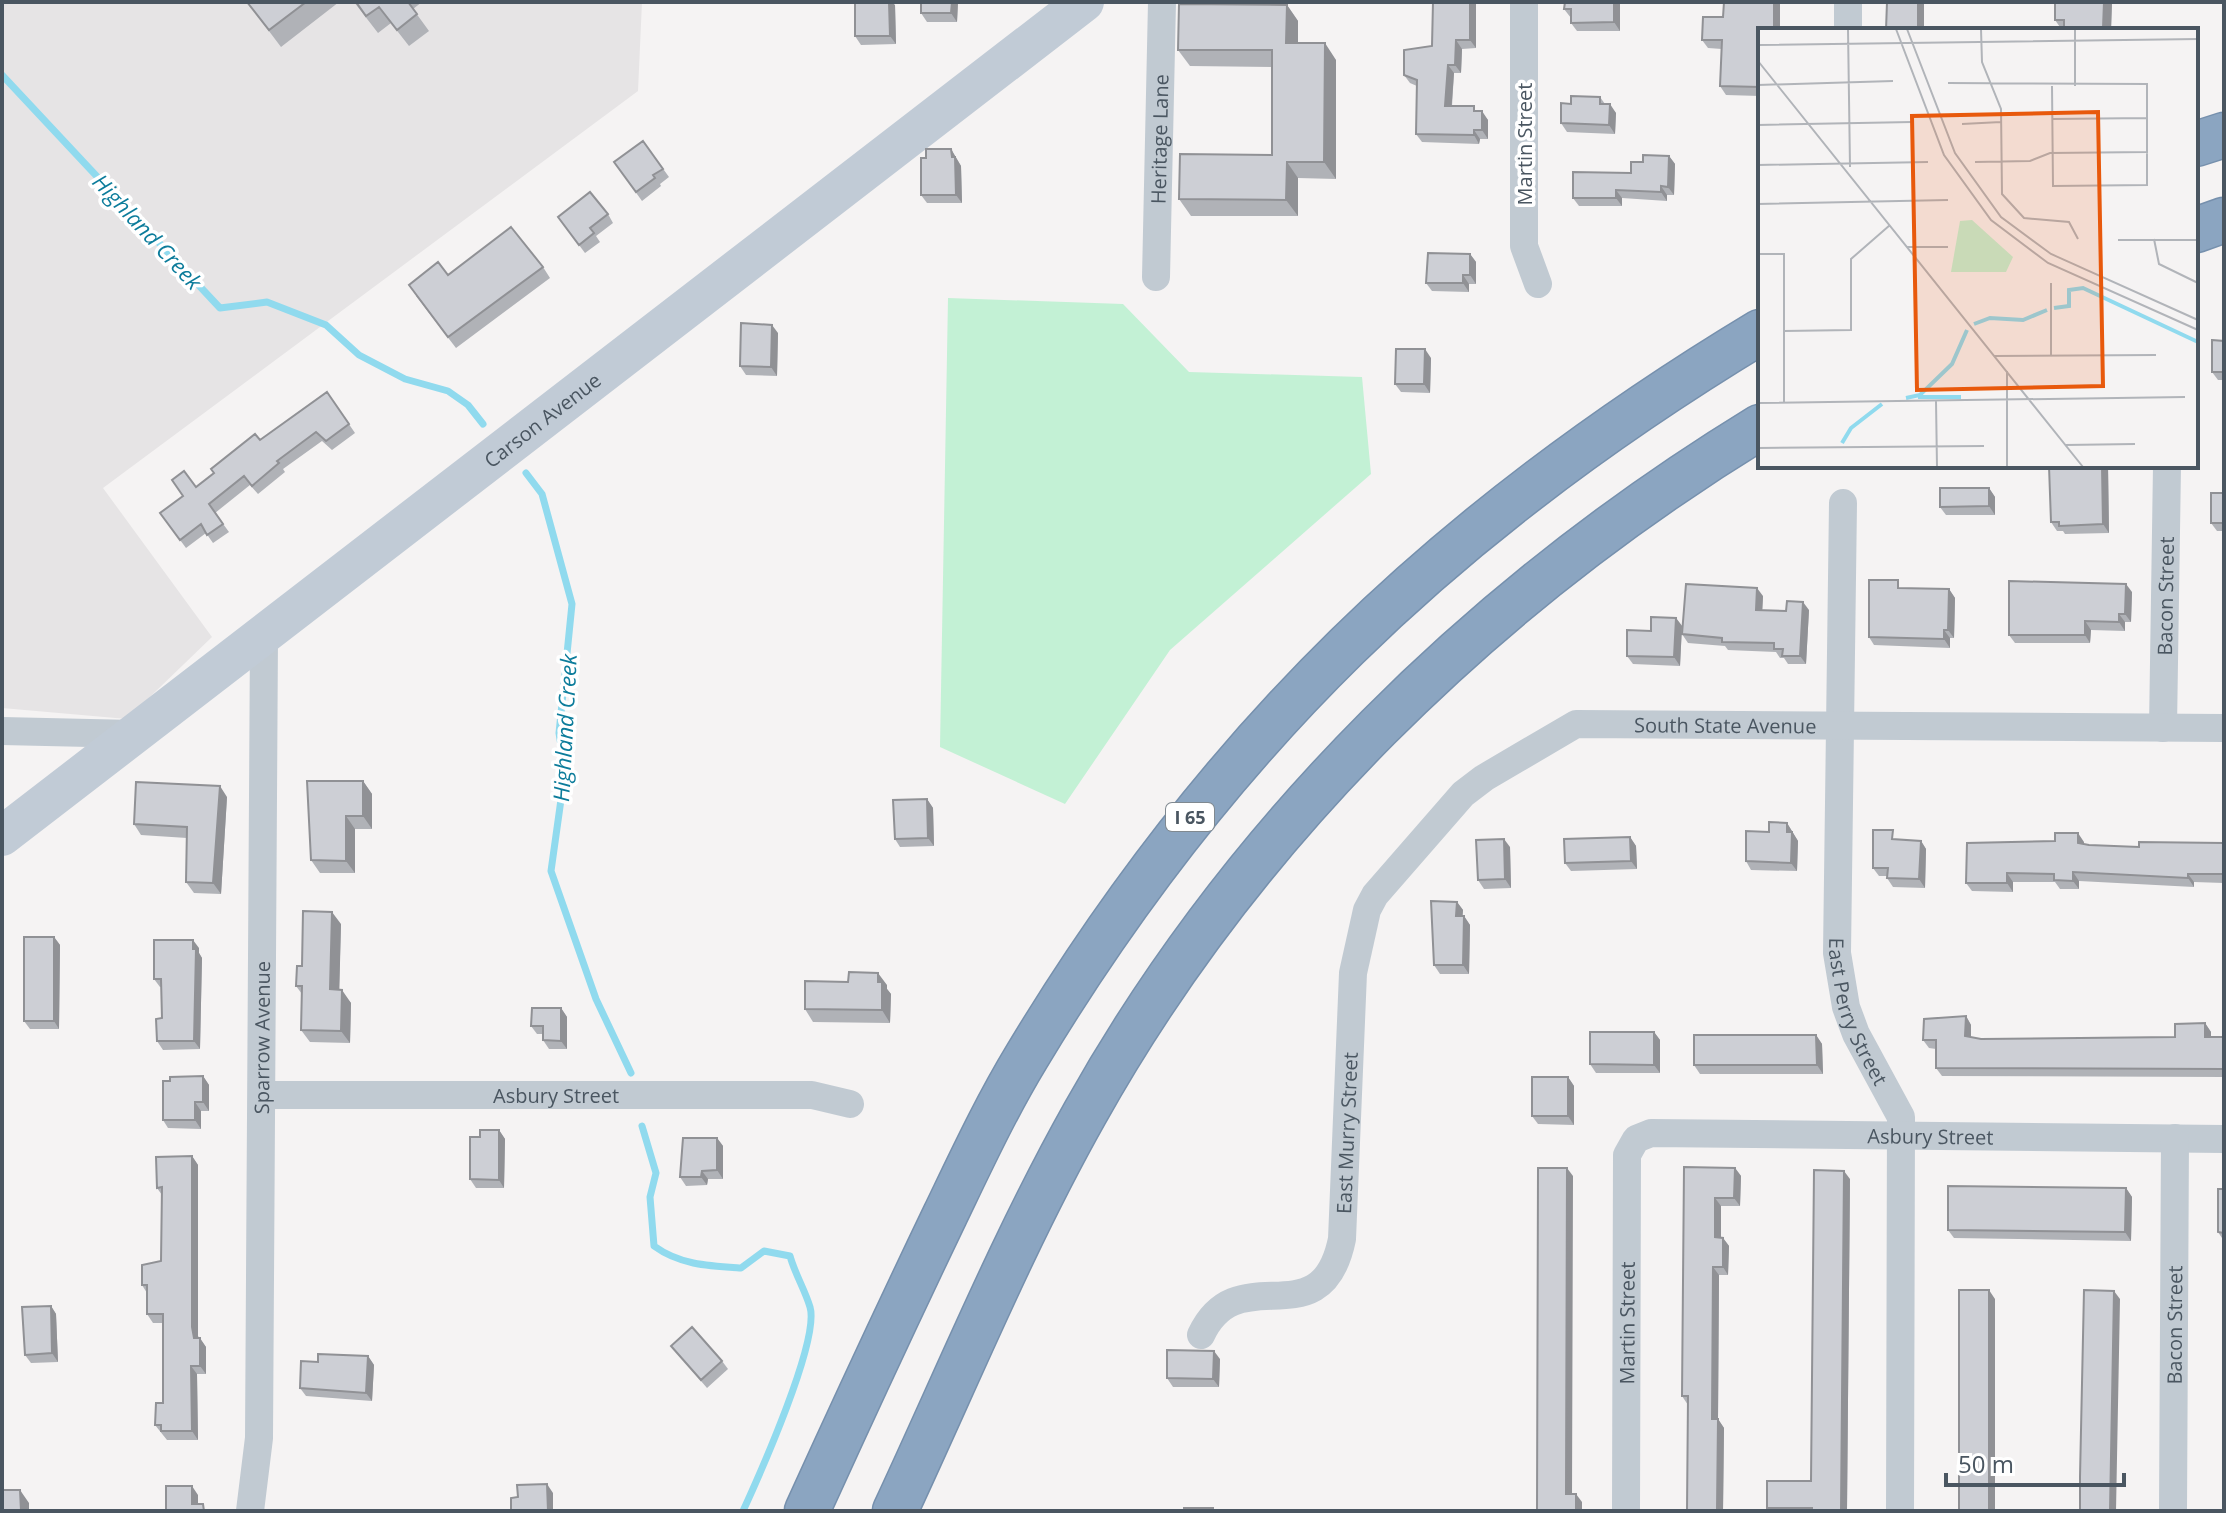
<svg xmlns="http://www.w3.org/2000/svg" width="2226" height="1513" font-family="'Open Sans',sans-serif">
	<style>
		.education { fill: #e6e4e5 }
		.green { fill: #c3f1d5 }
		.lines { fill: none; stroke-linecap: round; stroke-linejoin: round }
		.stream { stroke: #90daee; stroke-width: 7 }
		.motorway-casing { stroke: #7690ad; stroke-width: 47 }
		.minor { stroke: #c1cad2; stroke-width: 28 }
		.secondary { stroke: #c1cbd6; stroke-width: 40 }
		.motorway { stroke: #8ba5c1; stroke-width: 44 }
		.wall { fill: #b0b2b7 }
		.shaded-wall { fill: #909195 }
		.building { fill: #cdcfd5; stroke: #909195; stroke-width: 2 }
		.labels { text-anchor: middle; dominant-baseline: central; stroke-width: 7; stroke-linejoin: round; paint-order: stroke }
		.shield { fill: #fff; stroke: #808990; stroke-width: 2 }
		.shield-label { font-size: 18px; font-weight: bold; fill: #4a5661 }
		.street-label { font-size: 20px; fill: #4a5661; stroke: #fff }
		.water-label { font-size: 22px; font-style: italic; fill: #0c7c9b; stroke: #fff }
		.inset-river { fill: none; stroke: #90daee; stroke-width: 4 }
		.inset-road { fill: none; stroke: #b1b4b9; stroke-width: 2 }
		.view { fill: #e8590c; fill-opacity: 0.15; stroke: #e8590c; stroke-width: 4 }
		.inset-edge { fill: none; stroke: #4a5661; stroke-width: 4 }
	</style>
	<rect width="100%" height="100%" fill="#f5f3f3"/>
	<path class="education" d="M2 2H642L638 91 103 488 212 637 127 719 2 708Z"/>
	<path class="green" d="M948 298 1123 304 1189 372 1362 377 1371 474 1170 650 1065 804 940 747Z"/>
	<g class="lines">
		<path class="stream" d="M2 75 220 308 267 302 326 325 359 355 405 379 448 391 468 405 483 424
			M526 473 542 494 572 604 559 733 565 771 551 871 596 999 631 1073
			M642 1126 656 1173 650 1197 654 1246C680 1265 709 1266 741 1268L764 1251 790 1256C795 1274 805 1290 810 1307 820 1340 759 1476 743 1511"/>
		<defs>
			<path id="motorway" d="M2196 144 2224 135
				M2196 230 2224 220
				M807 1511C852 1412 898 1313 945 1215 971 1161 996 1107 1027 1056 1217 740 1445 522 1760 332
				M895 1511C957 1378 1013 1241 1085 1113 1243 830 1484 596 1760 427"/>
		</defs>
		<use href="#motorway" class="motorway-casing"/>
		<g class="minor">
			<path d="M1524 2V246L1538 284"/>
			<path d="M1848 2V30"/>
			<path id="s1" d="M1156 277 1162 2"/>
			<path id="s2" d="M1843 503 1837 953 1846 1007 1856 1034 1901 1117 1900 1511"/>
			<path id="s3" d="M2163 728 2167 466"/>
			<path d="M2 731 134 734"/>
			<path id="s4" d="M262 1095H812L850 1104"/>
			<path id="s5" d="M1201 1335C1238 1255 1321 1342 1342 1239L1353 973 1367 910 1375 895 1463 794 1484 778 1576 724 2224 728"/>
			<path id="s6" d="M250 1511 259 1438 264 636"/>
			<path id="s7" d="M1626 1511 1627 1155 1636 1139 1651 1133 2224 1139"/>
			<path id="s8" d="M2173 1511 2175 1138"/>
		</g>
		<path class="secondary" id="s9" d="M2 836 1084 2"/>
		<use href="#motorway" class="motorway"/>
	</g>
	<path class="wall" d="M247 2H339L281 47Z
		M354 2H422L413 9 429 31 409 46 391 23 378 33Z
		M921 2H958L957 22H927L921 13Z
		M1433 2H1476V48L1462 49 1461 73H1454L1452 106 1478 111 1488 120V139H1480L1479 144 1422 142 1416 134 1417 86 1410 83 1404 75 1432 46Z
		M1620 2V31H1577L1571 23V18L1564 9Z
		M1724 2H1780V30H1760V96L1726 95 1720 86 1722 49 1708 48 1702 40 1723 17Z
		M2055 2H2112L2111 30H2062L2055 20Z
		M895 5 896 44 861 45 855 36Z
		M1287 5 1298 21V43L1336 60V179L1298 178V216H1191L1179 199 1272 155V67L1190 66 1178 50Z
		M1600 97 1605 104 1616 113 1615 134 1567 132 1561 123 1571 104Z
		M643 141 669 177 660 184 661 186 642 201 614 162Z
		M951 149 961 166 962 203H927L921 195 926 158Z
		M1669 156 1675 164 1674 195H1667V201L1622 198V206H1579L1573 198 1631 173 1643 162Z
		M608 214 613 223 596 236 600 242 585 253 558 217Z
		M1470 254 1476 262V284H1469V292L1432 291 1426 283Z
		M543 267 550 278 456 348 416 296Z
		M778 333 777 376 746 375 740 366Z
		M2224 341V380H2218L2212 372Z
		M1431 358 1430 393 1401 392 1395 384Z
		M327 392 355 433 332 450 322 441 283 469 285 472 258 494 250 485 215 513 229 532 213 543 206 533 186 548 160 513Z
		M2049 466H2108L2109 533 2065 534 2063 531H2057L2051 522Z
		M1989 488 1995 497V515H1946L1940 507Z
		M2224 493V531H2217L2211 523Z
		M1904 588 1949 589 1955 598 1954 638H1950V648L1874 645 1869 637Z
		M2132 592 2131 622H2125V631L2091 630 2090 643H2015L2009 635Z
		M1763 596 1762 610H1809L1806 664H1788L1784 658H1780L1776 652 1728 650 1725 646 1688 643 1682 634Z
		M1676 618 1682 626 1680 666 1633 664 1627 656 1651 631Z
		M363 781 372 794V829H355V873H320L311 860Z
		M227 797 221 894 194 893 186 882 187 838 141 835 134 824Z
		M927 799 933 808 934 846 900 847 895 839Z
		M1787 823 1798 841 1797 871 1751 870 1746 861 1769 832Z
		M1630 837 1636 846 1637 869 1571 871 1565 863Z
		M1898 839 1921 841 1926 849 1925 888 1893 887 1887 878V876H1879L1873 868Z
		M2084 842V844L2089 845 2139 847 2224 843V883L2194 882V887L2079 881V889H2060L2055 882H2013V892L1972 891 1966 883Z
		M1510 847 1511 888 1484 889 1478 880Z
		M1457 902 1463 910 1462 916H1464L1470 925 1469 974H1440L1434 965Z
		M341 924 339 990 351 1003 350 1043 310 1042 301 1030 302 994 296 986 302 966Z
		M54 937 60 945 59 1029H30L24 1021Z
		M199 948V953L202 958 200 1049 163 1050 157 1041 162 1018 161 987H160L154 979Z
		M887 985V989L891 994 890 1023 813 1022 805 1009Z
		M561 1008 567 1017V1049H549L543 1040V1034H537L531 1026Z
		M1966 1016 1971 1025V1037L1981 1039 2175 1037 2205 1023 2211 1032V1037H2224V1077L1942 1076 1936 1068V1049L1929 1048 1923 1040Z
		M1654 1032 1660 1040V1073H1596L1590 1064Z
		M1816 1035 1822 1044 1823 1074H1700L1694 1065Z
		M203 1076 209 1085V1111H201V1129L168 1128 163 1120 170 1081Z
		M1568 1077 1574 1086V1125L1538 1124 1532 1116Z
		M499 1130 505 1139 504 1188H476L470 1179 480 1137Z
		M717 1138 723 1146V1179H708L707 1185 686 1186 680 1177Z
		M192 1156 198 1165V1336L199 1338 206 1347V1374H197L198 1440H167L155 1425 163 1403V1323H153L147 1314V1293L142 1285 161 1261 162 1195 157 1188Z
		M1684 1167 1735 1168 1741 1176 1740 1206H1721V1238H1723L1729 1246 1728 1275H1719L1718 1419 1724 1428 1723 1511H1687L1688 1405 1682 1396Z
		M1850 1179 1847 1511H1769L1767 1508 1811 1481Z
		M2126 1188 2132 1197 2131 1241 1954 1238 1948 1230Z
		M2224 1189V1241L2218 1232Z
		M51 1306 56 1314 58 1362 31 1363 25 1355Z
		M671 1346 722 1361 728 1369 707 1388Z
		M368 1356 374 1365 372 1401 306 1396 300 1388 318 1362Z
		M1220 1359 1219 1387H1173L1167 1378Z"/>
	<path class="shaded-wall" d="M889 2H892L895 5 896 44 890 36Z
		M952 2H958L957 22 951 13Z
		M1470 2H1476V48L1470 40Z
		M1614 2H1620V31L1614 22Z
		M1774 2H1780V30H1774Z
		M1918 2H1924V30H1918Z
		M2104 2H2112L2111 30H2105L2103 28Z
		M1287 5 1298 21V60L1286 43Z
		M1456 40 1462 49 1461 73 1455 65Z
		M1325 43 1336 60V179L1324 162Z
		M1448 65 1454 73 1451 114 1445 106Z
		M1610 104 1616 113 1615 134 1609 125Z
		M1482 111 1488 120V139L1482 130Z
		M1474 130 1480 139 1479 144 1474 135Z
		M951 149 961 166 962 203 956 195Z
		M1669 156 1675 164 1674 195 1668 187Z
		M1287 162 1298 178V216L1286 200Z
		M1661 186 1667 195V201L1661 192Z
		M1616 190 1622 198V206L1616 198Z
		M1470 254 1476 262V284L1470 275Z
		M1463 275 1469 284V292L1463 283Z
		M772 325 778 333 777 376 771 367Z
		M1425 349 1431 358 1430 393 1424 384Z
		M2102 466H2108L2109 533 2103 524Z
		M1989 488 1995 497V515L1989 506Z
		M2126 584 2132 592 2131 622 2125 614Z
		M1757 588 1763 596 1762 618 1756 610Z
		M1949 589 1955 598 1954 638 1948 630Z
		M1803 602 1809 610 1806 664 1800 656Z
		M2119 614 2125 622V631L2119 622Z
		M1676 618 1682 626 1680 666 1674 657Z
		M2085 621 2091 630 2090 643 2085 635Z
		M1944 630 1950 638V648L1944 639Z
		M363 781 372 794V829L363 816Z
		M220 786 227 797 221 894 213 883Z
		M927 799 933 808 934 846 928 838Z
		M346 816 355 829V873L346 861Z
		M1787 823 1798 841 1797 871 1791 863Z
		M2078 833 2084 842V851L2078 843Z
		M1630 837 1636 846 1637 869 1631 861Z
		M1504 839 1510 847 1511 888 1505 879Z
		M1921 841 1926 849 1925 888 1919 879Z
		M2073 872 2079 881V889L2073 881Z
		M2007 873 2013 882V892L2007 883Z
		M2188 874 2194 882V887L2188 878Z
		M1457 902 1463 910 1462 925 1456 916Z
		M332 912 341 924 339 1002 330 989Z
		M1464 916 1470 925 1469 974 1463 965Z
		M54 937 60 945 59 1029 54 1021Z
		M193 940 199 948V953L202 958 200 1049 194 1041Z
		M878 973 887 985V989L891 994 890 1023 882 1010Z
		M342 990 351 1003 350 1043 341 1031Z
		M561 1008 567 1017V1049L561 1041Z
		M1966 1016 1971 1025V1045L1965 1036Z
		M2205 1023 2211 1032V1046L2205 1037Z
		M1654 1032 1660 1040V1073L1654 1065Z
		M1816 1035 1822 1044 1823 1074 1817 1065Z
		M203 1076 209 1085V1111L203 1102Z
		M1568 1077 1574 1086V1125L1568 1116Z
		M195 1102 201 1111V1129L195 1120Z
		M499 1130 505 1139 504 1188 499 1180Z
		M717 1138 723 1146V1179L717 1170Z
		M192 1156 198 1165V1336L200 1347 194 1338 192 1327Z
		M1567 1168 1573 1176 1572 1502 1566 1494Z
		M1735 1168 1741 1176 1740 1206 1734 1198Z
		M702 1171 708 1179 707 1185 701 1177Z
		M1844 1171 1850 1179 1847 1511H1841Z
		M2126 1188 2132 1197 2131 1241 2125 1232Z
		M1715 1198 1721 1206V1246L1715 1237Z
		M1723 1238 1729 1246 1728 1275 1723 1267Z
		M2 1243 4 1245 3 1264 2 1262Z
		M1713 1267 1719 1275 1718 1419 1724 1428 1723 1511H1717L1712 1419Z
		M1989 1290 1995 1299V1511H1989Z
		M2114 1291 2120 1299 2116 1511H2110Z
		M51 1306 56 1314 58 1362 52 1353Z
		M200 1338 206 1347V1374L200 1366Z
		M1214 1351 1220 1359 1219 1387 1213 1379Z
		M368 1356 374 1365 372 1401 366 1393Z
		M191 1366 197 1374 198 1440 192 1431Z
		M547 1484 553 1493V1511H548Z
		M192 1486 198 1495V1511L192 1504Z
		M20 1490 29 1503V1511H21Z
		M1576 1494 1582 1502V1511H1576Z"/>
	<path class="building" d="M247 2H306L269 30Z
		M356 2H408L417 14 397 30 379 7 366 16Z
		M855 2H889L890 36H855Z
		M921 2H952L951 13H921Z
		M1433 2H1470V40H1456L1455 65H1448L1445 106H1474V111H1482V130H1474V135L1416 134 1417 80 1404 75V50L1432 46Z
		M1565 2H1614V22L1571 23V9H1564Z
		M1724 2H1774V30H1760V87L1720 86 1722 40H1702L1703 17H1723Z
		M1887 2H1918V30H1886Z
		M2055 2H2104L2103 28 2064 27V20H2055Z
		M1179 4 1287 5 1286 43H1325L1324 162H1287L1286 200 1179 199 1180 154 1272 155V50H1178Z
		M1571 96 1600 97V104H1610L1609 125 1561 123V103L1571 104Z
		M643 141 663 169 653 175 655 178 636 192 614 162Z
		M926 149H951L952 157H955L956 195H921V158H926Z
		M1643 155 1669 156 1668 187 1661 186V192L1616 190V198H1573V172L1631 173V162H1643Z
		M590 192 608 214 590 228 594 233 579 245 558 217Z
		M511 227 543 267 448 337 409 285 438 262 448 275Z
		M1428 253 1470 254V275H1463V283H1426Z
		M741 323 772 325 771 367 740 366Z
		M2212 340 2224 341V372H2212Z
		M1396 349H1425L1424 384H1395Z
		M327 392 349 424 326 441 316 432 277 461 279 463 252 486 244 476 209 504 223 524 207 535 201 524 180 540 160 513 183 496 172 480 184 471 196 487 214 473 211 469 255 434 260 440Z
		M2049 466H2102L2103 524 2059 526V522H2051Z
		M1940 488H1989V506L1940 507Z
		M2211 493H2224V523H2211Z
		M1869 580H1898V588L1949 589 1948 630H1944V639L1869 637Z
		M2009 581 2126 584 2125 614H2119V622L2085 621V635H2009Z
		M1686 584 1757 588 1756 610 1786 611 1787 601 1803 602 1800 656H1782L1783 649H1774V643L1722 642V638L1682 634Z
		M1651 617 1676 618 1674 657 1627 656V630L1651 631Z
		M307 781H363V816H346V861L311 860Z
		M136 782 220 786 213 883 186 882 187 827 134 824Z
		M927 799 928 838 895 839 893 800Z
		M1769 822 1787 823V832H1792L1791 863 1746 861V831L1769 832Z
		M1873 830H1893L1892 839 1921 841 1919 879 1887 878 1888 868H1873Z
		M2055 833H2078V843L2089 845 2139 847V842L2224 843V874H2188V878L2073 872V881L2054 880V874L2007 873V883H1966L1967 843 2055 841Z
		M1630 837 1631 861 1565 863 1564 839Z
		M1504 839 1505 879 1478 880 1476 840Z
		M1431 901 1457 902 1456 916H1464L1463 965H1434Z
		M303 911 332 912 330 989 342 990 341 1031 301 1030 302 986H296L297 966H302Z
		M24 937H54V1021H24Z
		M154 940H193V949H196L194 1041H157L156 1019 162 1018 161 979H154Z
		M849 972 878 973V982H882V1010L805 1009V981L848 982Z
		M532 1008H561V1041L543 1040V1026H531Z
		M1966 1016 1965 1036 1981 1039 2175 1037V1024L2205 1023V1037H2224V1069L1936 1068V1040H1923L1924 1019Z
		M1590 1032H1654V1065L1590 1064Z
		M1694 1035H1816L1817 1065H1694Z
		M203 1076V1102H195V1120H163V1081H170V1077Z
		M1532 1077H1568V1116H1532Z
		M480 1130H499V1180L470 1179V1137H480Z
		M683 1138H717V1170L702 1171 701 1177H680Z
		M192 1156V1327L194 1338H200V1366H191L192 1431H161V1425H155L156 1403H163V1314H147V1285H142V1265L161 1261 162 1187 157 1188 156 1157Z
		M1684 1167 1735 1168 1734 1198H1715V1237L1723 1238V1267H1713L1712 1419H1718L1717 1511H1687L1688 1396H1682Z
		M1538 1168H1567L1566 1494H1576V1511H1537Z
		M1814 1170 1844 1171 1841 1511H1812V1508H1767V1481H1811Z
		M1948 1186 2126 1188 2125 1232 1948 1230Z
		M2218 1189H2224V1233L2218 1232Z
		M1959 1290H1989V1511H1959Z
		M2084 1290 2114 1291 2110 1511H2080V1477Z
		M51 1306 52 1353 25 1355 22 1307Z
		M692 1327 722 1361 701 1380 671 1346Z
		M1167 1350 1214 1351 1213 1379 1167 1378Z
		M318 1354 368 1356 366 1393 300 1388 301 1361 318 1362Z
		M547 1484 548 1511H511V1498L518 1497 517 1485Z
		M166 1486H192V1504H203L204 1511H166Z
		M2 1490H20L21 1511H2Z
		M1184 1508H1213V1511H1184Z"/>
	<g class="labels">
		<rect class="shield" x="1166" y="803" width="48" height="28" rx="6"/>
		<g class="shield-label">
			<text x="1190" y="817">I 65</text>
		</g>
		<g class="street-label">
			<text stroke="none"><textPath href="#s1" startOffset="138">Heritage Lane</textPath></text>
			<text transform="translate(1524 144) rotate(-90)">Martin Street</text>
			<text stroke="none"><textPath href="#s9" startOffset="682">Carson Avenue</textPath></text>
			<text stroke="none"><textPath href="#s3" startOffset="132">Bacon Street</textPath></text>
			<text stroke="none"><textPath href="#s5" startOffset="952">South State Avenue</textPath></text>
			<text stroke="none"><textPath href="#s2" startOffset="512">East Perry Street</textPath></text>
			<text stroke="none"><textPath href="#s6" startOffset="474">Sparrow Avenue</textPath></text>
			<text stroke="none"><textPath href="#s4" startOffset="294">Asbury Street</textPath></text>
			<text stroke="none"><textPath href="#s5" startOffset="294">East Murry Street</textPath></text>
			<text stroke="none"><textPath href="#s7" startOffset="670">Asbury Street</textPath></text>
			<text stroke="none"><textPath href="#s7" startOffset="188">Martin Street</textPath></text>
			<text stroke="none"><textPath href="#s8" startOffset="186">Bacon Street</textPath></text>
		</g>
		<g class="water-label">
			<text transform="translate(148 231) rotate(47)">Highland Creek</text>
			<text transform="translate(564 728) rotate(-87)">Highland Creek</text>
		</g>
	</g>
	<g transform="translate(1758 28)">
		<rect width="440" height="440" fill="#f5f3f3"/>
		<path d="M214 192 255 229 248 244H193L202 193Z" fill="#c3f1d5"/>
		<path class="inset-river" d="M296 280 311 278V262L325 260 440 314M216 296 232 290 265 292 289 282M160 369H203M148 370 162 367 194 336 209 302M84 415 93 400 124 376"/>
		<path class="inset-road" d="M90 1 92 139M138 1 186 127 233 192 290 235 440 302M149 1 197 125 243 189 293 226 440 292M223 1 224 34 243 81 244 166 266 190 311 194 320 211M317 1V58M0 17 440 11M0 33 325 439M190 55 389 56V157L295 158 294 58M0 57 135 53M294 91 389 90M204 96 243 94M0 97 154 94M217 134 272 133 292 125 390 124M0 137 170 134M0 176 190 172M396 211 401 236 440 255M360 212H440M149 219H190M0 226H26V374M293 255V327M26 303 93 302V231L132 197M236 328 398 327M249 343V439M178 373 179 439M0 375 427 369M307 417 377 416M0 420 226 418"/>
		<path class="view" d="M340 84 345 358 159 362 154 88Z"/>
		<rect width="440" height="440" class="inset-edge"/>
	</g>
	<rect width="2226" height="1513" fill="none" stroke="#4a5661" stroke-width="8"/>
	<path d="M1946 1473v12h178v-12" fill="none" stroke="#4a5661" stroke-width="4"/>
	<text x="1958" y="1473" font-size="24" fill="#4a5661" stroke="#ffffff" stroke-width="6" paint-order="stroke">50 m</text>
</svg>
